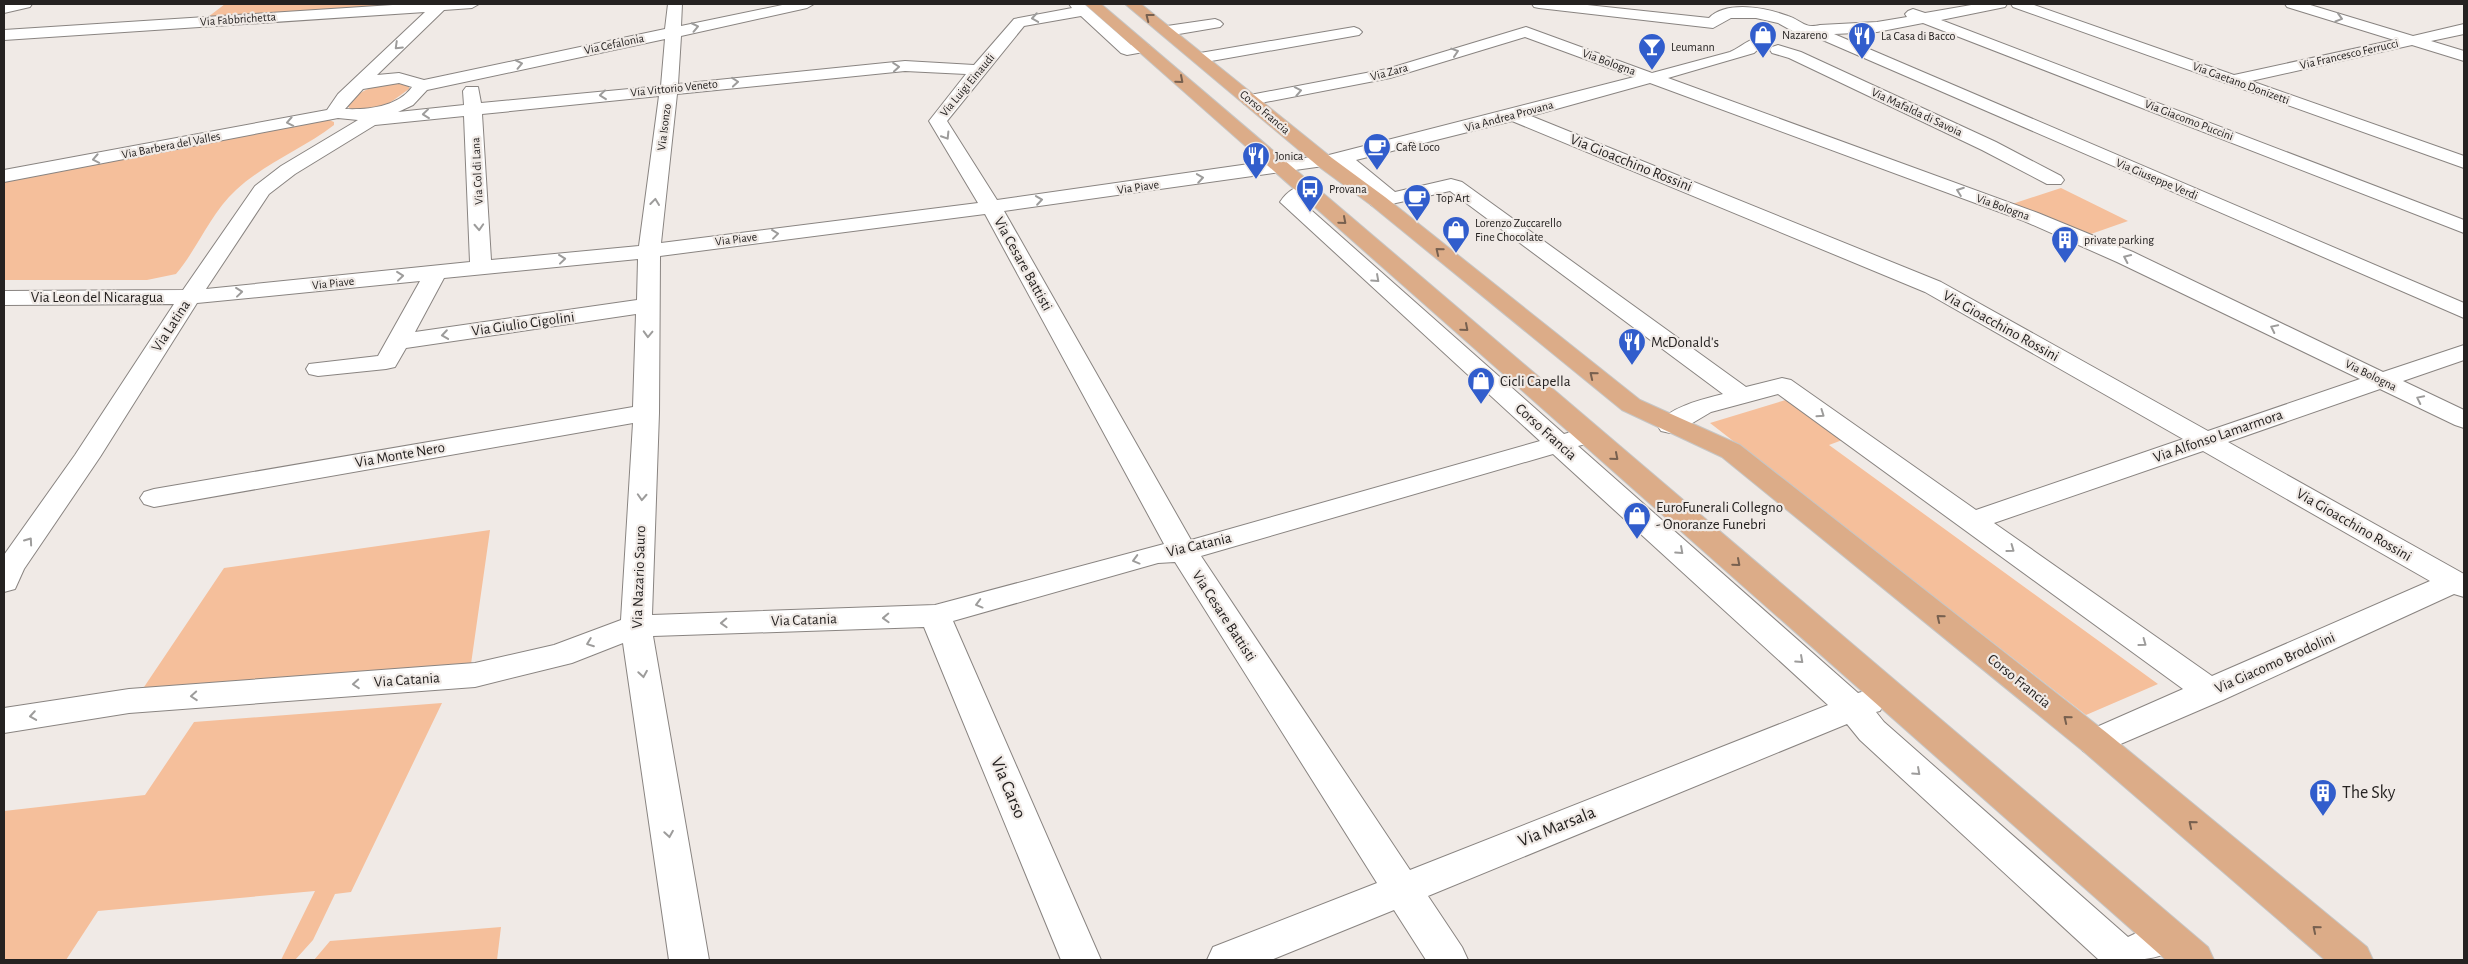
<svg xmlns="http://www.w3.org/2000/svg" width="2468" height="964" font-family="'Alegreya Sans',sans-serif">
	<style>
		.green { fill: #f5bf9b }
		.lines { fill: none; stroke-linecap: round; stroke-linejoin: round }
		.minor-casing { stroke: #898481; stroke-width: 2 }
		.major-casing { stroke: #c6c6c5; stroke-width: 2 }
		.minor { fill: #fff; fill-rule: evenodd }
		.major { fill: #dcac88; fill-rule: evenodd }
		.oneway { stroke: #77604f }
		.oneway2 { stroke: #9d9c9b }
		.labels { text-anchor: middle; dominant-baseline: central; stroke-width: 4.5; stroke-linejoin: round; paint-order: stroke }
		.far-street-label { font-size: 12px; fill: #252221; stroke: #f0eae6 }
		.far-poi-label { font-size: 12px; fill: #252221; stroke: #f0eae6; text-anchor: start }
		.street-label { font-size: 15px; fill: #252221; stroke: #f0eae6 }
		.poi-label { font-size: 15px; fill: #252221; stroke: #f0eae6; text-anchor: start }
		.near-street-label { font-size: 18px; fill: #252221; stroke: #f0eae6 }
		.near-poi-label { font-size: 18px; fill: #252221; stroke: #f0eae6; text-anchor: start }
	</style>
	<rect width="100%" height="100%" fill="#f0eae6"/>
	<path class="green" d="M225 4H424L208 17Z
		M400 84 409 86V89L384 107 352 110 347 106C359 88 379 84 400 84Z
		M329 120 334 122V125C303 149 265 163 236 190 210 214 198 248 176 274L147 280H4V181L312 121Z
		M2061 188 2128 221 2091 234 2009 205Z
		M1789 399 1845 439 1829 445 2158 684 2086 715 1710 423Z
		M490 530 471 664 140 693 224 568Z
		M442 703 351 892 335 894 313 940 295 960H281L315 891 98 911 66 960H4V811L145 795 194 722Z
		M501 927 497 960H314L330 941Z"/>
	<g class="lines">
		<defs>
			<path id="minor" d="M32 4 30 7 4 13V5Z
				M408 4H479L472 8 444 10 377 75 399 73 424 80 665 29 668 4H682L681 26 787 4H814L807 8 681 36 678 84 905 61 974 65 1014 19 1072 8 1069 4H1084L1131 45H1149L1151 48 1149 51 1127 55 1121 53 1081 16 1024 26 947 121 997 200 1256 163 1325 156 1634 77 1525 37 1390 78 1250 105 1244 104 1241 100 1244 96 1250 95 1387 69 1526 27 1652 73 1730 52C1742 47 1752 35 1765 38L1767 41 1754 53 1668 78 2038 213 2133 252 2383 372 2464 345V360L2403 381 2464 410V428L2455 425 2380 389 2228 442 2464 574V597L2454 594 2223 700 2095 755 2083 751 2078 742 2083 733 2183 689 1778 394 1711 412 1679 431 1670 433 1661 431 1657 425C1669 407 1703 399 1723 394L1450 191 1378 207 1371 205 1368 201 1375 196 1338 164 1004 211 1191 540 1540 441 1280 202C1287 191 1300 182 1313 185L1316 189 1302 202 1564 434 1589 427 1598 429 1602 435 1598 441 1578 446 1858 693 1868 690 1880 693 1885 702 1880 711 1876 712 1884 722 2128 937 2166 919 2180 924 2186 936C2170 964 2130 960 2099 960L1860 740 1847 724 1428 896 1462 947 1468 960H1426L1394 910 1271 960H1207L1213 947 1377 883 1175 562 1158 563 953 621 1101 960H1061L924 627 653 636 709 960H669L623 643 572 663 475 687 129 713 4 733V708L129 689 475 663 554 645 621 620 633 423 154 507 144 504 140 498 144 492 154 489 633 407 636 314 406 348 395 367 386 369 318 376 309 374 306 369 309 364 378 356 420 281 197 303 100 457 24 569 15 589 4 592V555L75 455 174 304 4 305V291L183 290 255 186 281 166 358 120 338 118 4 182V170L327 110 338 94 425 12 4 40V30ZM665 39 661 86 481 103 478 87H466L463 91 464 105 398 112 413 105 427 90ZM905 71 966 74 929 121 978 203 661 243 677 94ZM399 83 412 87C398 107 367 110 345 109L363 89ZM1650 83 2024 221 2117 262 2360 379 2208 431 1941 282 1531 116ZM659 96 639 246 491 260 482 114ZM464 116 470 262 206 289 269 194 295 174 375 125ZM1512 121 1925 292 2183 439 1976 510 1791 380 1782 378 1746 387 1462 182 1451 179 1395 192 1356 160ZM985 214 1164 544 935 605 652 615 659 413 660 256ZM638 259 637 300 415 332 444 278ZM2203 451 2430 581 2212 676 1994 523ZM1553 454 1828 705 1410 870 1201 556Z
				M1532 4H1578L1709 18C1727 0 1767 8 1788 16 1803 21 1804 29 1820 25L1877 22 1907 17 1905 14 1908 11 1913 9 1925 13 1977 4H2007L2005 7 2000 8 1941 20 2464 220V233L1923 23 1877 32 1834 34 2464 303V318L1818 38 1796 33 1778 23 1756 18H1731L1713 28 1539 8 1534 7Z
				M2011 4H2031L2234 75 2394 40 2287 7 2285 4H2307L2413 36 2464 24V34L2431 41 2464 51V61L2412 45 2251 81 2464 156V168L2013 7Z
				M1215 19 1220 21 1223 24 1220 27 1167 36 1159 31 1167 26Z
				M1354 27 1359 29 1362 32 1359 35 1200 63 1194 61 1192 58 1194 55 1200 53Z
				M1778 45 1801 52 1996 142 2061 176 2064 180 2061 184H2047L1982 150 1789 58 1772 53 1770 50 1772 47Z"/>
			<path id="major" d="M1085 4H1101L2208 947 2214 960H2166Z
				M1125 4H1141L1332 158 1385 197 1640 400 1740 445 2107 733 2367 947 2373 960H2325L2083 751 1722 457 1622 410 1371 205 1318 166Z"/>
		</defs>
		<use href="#minor" class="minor-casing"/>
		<use href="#major" class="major-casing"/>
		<use href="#minor" class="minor"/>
		<use href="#major" class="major"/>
	</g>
	<defs><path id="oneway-chevron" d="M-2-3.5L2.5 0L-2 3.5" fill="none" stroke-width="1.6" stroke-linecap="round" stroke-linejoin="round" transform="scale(1.25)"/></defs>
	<g class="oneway">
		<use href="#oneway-chevron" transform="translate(1149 17) rotate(-142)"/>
		<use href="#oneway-chevron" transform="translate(1180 80) rotate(41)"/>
		<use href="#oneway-chevron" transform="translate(1343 221) rotate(41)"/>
		<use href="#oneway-chevron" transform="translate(1439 251) rotate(-141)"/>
		<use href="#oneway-chevron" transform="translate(1465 328) rotate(41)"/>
		<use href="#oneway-chevron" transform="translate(1593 375) rotate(-141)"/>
		<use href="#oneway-chevron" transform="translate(1615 457) rotate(41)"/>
		<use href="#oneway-chevron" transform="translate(1737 563) rotate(41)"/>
		<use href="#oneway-chevron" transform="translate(1940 618) rotate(-141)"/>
		<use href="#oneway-chevron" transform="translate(2067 719) rotate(-141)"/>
		<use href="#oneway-chevron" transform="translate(2192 824) rotate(-140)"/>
		<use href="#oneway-chevron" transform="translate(2316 929) rotate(-140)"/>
	</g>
	<g class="oneway2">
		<use href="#oneway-chevron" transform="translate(1035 18) rotate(171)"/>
		<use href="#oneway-chevron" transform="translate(2339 18) rotate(17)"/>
		<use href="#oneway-chevron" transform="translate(695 27) rotate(-12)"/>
		<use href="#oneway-chevron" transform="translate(398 46) rotate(136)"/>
		<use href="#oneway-chevron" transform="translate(1455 52) rotate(-18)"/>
		<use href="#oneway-chevron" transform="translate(519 64) rotate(-12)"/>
		<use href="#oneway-chevron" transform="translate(896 67) rotate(-5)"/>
		<use href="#oneway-chevron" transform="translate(735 82) rotate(-5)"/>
		<use href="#oneway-chevron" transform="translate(1298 91) rotate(-11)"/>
		<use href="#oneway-chevron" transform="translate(603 95) rotate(174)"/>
		<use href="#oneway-chevron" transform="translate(426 114) rotate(174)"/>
		<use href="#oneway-chevron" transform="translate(290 122) rotate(169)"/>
		<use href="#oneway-chevron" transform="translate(946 136) rotate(58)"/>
		<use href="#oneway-chevron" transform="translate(96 159) rotate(169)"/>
		<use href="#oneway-chevron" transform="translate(1200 178) rotate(-9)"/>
		<use href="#oneway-chevron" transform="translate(1960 191) rotate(-160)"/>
		<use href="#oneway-chevron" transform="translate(1039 200) rotate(-8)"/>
		<use href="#oneway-chevron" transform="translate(655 202) rotate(-83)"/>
		<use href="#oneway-chevron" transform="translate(479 227) rotate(87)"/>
		<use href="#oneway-chevron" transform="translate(775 234) rotate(-7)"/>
		<use href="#oneway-chevron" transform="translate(2127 258) rotate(-155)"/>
		<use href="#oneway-chevron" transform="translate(562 259) rotate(-6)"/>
		<use href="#oneway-chevron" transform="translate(400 276) rotate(-6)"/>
		<use href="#oneway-chevron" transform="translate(1376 279) rotate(42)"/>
		<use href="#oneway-chevron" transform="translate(239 292) rotate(-6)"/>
		<use href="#oneway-chevron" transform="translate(2274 328) rotate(-154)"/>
		<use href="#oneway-chevron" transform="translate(648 334) rotate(92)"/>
		<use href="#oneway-chevron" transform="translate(445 335) rotate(172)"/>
		<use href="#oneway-chevron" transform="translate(2420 399) rotate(-154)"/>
		<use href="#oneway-chevron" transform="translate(1821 414) rotate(35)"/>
		<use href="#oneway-chevron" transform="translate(642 497) rotate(93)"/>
		<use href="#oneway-chevron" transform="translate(29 541) rotate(-55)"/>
		<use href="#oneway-chevron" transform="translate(2011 549) rotate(36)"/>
		<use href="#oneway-chevron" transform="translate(1680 551) rotate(42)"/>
		<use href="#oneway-chevron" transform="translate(1136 560) rotate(165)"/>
		<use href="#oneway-chevron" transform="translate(979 604) rotate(165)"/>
		<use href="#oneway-chevron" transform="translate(886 618) rotate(178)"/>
		<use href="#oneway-chevron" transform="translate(724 623) rotate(178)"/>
		<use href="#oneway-chevron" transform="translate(590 643) rotate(159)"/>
		<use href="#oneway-chevron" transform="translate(2143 643) rotate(36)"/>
		<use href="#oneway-chevron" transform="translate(1800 660) rotate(42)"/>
		<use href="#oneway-chevron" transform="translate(643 674) rotate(81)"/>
		<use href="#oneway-chevron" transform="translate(356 684) rotate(176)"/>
		<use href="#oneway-chevron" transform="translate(194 696) rotate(176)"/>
		<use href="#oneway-chevron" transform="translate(33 716) rotate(171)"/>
		<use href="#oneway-chevron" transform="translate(1917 772) rotate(42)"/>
		<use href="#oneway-chevron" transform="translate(669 834) rotate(81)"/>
	</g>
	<defs>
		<symbol id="shop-pin" viewBox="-11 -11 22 30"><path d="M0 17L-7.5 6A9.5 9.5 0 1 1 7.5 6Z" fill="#315dcc" stroke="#f0eae6"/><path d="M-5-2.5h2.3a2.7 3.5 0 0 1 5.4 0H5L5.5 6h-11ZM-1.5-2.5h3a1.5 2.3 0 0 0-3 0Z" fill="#fff"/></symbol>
		<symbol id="restaurant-pin" viewBox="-11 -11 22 30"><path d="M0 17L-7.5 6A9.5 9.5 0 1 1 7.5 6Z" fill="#315dcc" stroke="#f0eae6"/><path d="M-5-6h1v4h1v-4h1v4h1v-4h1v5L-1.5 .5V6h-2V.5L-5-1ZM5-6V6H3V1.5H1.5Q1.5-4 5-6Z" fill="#fff"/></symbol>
		<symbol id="bar-pin" viewBox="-11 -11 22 30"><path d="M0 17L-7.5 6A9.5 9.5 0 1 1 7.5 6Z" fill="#315dcc" stroke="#f0eae6"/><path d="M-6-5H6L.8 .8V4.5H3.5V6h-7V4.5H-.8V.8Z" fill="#fff"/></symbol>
		<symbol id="cafe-pin" viewBox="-11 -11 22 30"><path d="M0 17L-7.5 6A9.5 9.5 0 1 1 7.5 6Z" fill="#315dcc" stroke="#f0eae6"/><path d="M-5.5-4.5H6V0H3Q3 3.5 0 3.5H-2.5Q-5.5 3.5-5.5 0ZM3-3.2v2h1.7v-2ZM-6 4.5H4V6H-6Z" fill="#fff"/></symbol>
		<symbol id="bus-pin" viewBox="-11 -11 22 30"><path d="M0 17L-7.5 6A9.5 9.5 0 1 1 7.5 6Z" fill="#315dcc" stroke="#f0eae6"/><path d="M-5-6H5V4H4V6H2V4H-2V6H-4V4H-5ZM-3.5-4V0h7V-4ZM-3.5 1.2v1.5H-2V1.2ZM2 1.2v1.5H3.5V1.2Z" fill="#fff"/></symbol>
		<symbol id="building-pin" viewBox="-11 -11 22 30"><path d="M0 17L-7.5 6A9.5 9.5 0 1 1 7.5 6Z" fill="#315dcc" stroke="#f0eae6"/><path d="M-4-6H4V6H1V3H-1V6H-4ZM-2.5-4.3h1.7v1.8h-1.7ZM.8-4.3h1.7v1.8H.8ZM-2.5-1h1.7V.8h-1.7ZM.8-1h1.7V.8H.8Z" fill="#fff"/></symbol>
	</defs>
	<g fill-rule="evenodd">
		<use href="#shop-pin" x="1747" y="19" width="32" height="43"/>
		<use href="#restaurant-pin" x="1846" y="20" width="32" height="43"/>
		<use href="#bar-pin" x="1636" y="31" width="32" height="43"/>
		<use href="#cafe-pin" x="1361" y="131" width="32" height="43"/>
		<use href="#restaurant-pin" x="1240" y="140" width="32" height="43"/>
		<use href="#bus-pin" x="1294" y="173" width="32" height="43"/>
		<use href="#cafe-pin" x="1401" y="182" width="32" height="43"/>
		<use href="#shop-pin" x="1440" y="214" width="32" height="43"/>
		<use href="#building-pin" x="2049" y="224" width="32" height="43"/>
		<use href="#restaurant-pin" x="1616" y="326" width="32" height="43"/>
		<use href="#shop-pin" x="1465" y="365" width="32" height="43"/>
		<use href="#shop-pin" x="1621" y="500" width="32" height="43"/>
		<use href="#building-pin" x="2307" y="777" width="32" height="43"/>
	</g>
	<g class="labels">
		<g class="far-street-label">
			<text transform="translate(238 19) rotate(-4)">Via Fabbrichetta</text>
			<text transform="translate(614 44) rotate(-12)">Via Cefalonia</text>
			<text transform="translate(2349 54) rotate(-13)">Via Francesco Ferrucci</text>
			<text transform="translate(1609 62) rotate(20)">Via Bologna</text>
			<text transform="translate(1389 72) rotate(-15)">Via Zara</text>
			<text transform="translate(2241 83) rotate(20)">Via Gaetano Donizetti</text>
			<text transform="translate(967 85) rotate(-50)">Via Luigi Einaudi</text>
			<text transform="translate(674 88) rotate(-6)">Via Vittorio Veneto</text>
			<text transform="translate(1265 112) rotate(40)">Corso Francia</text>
			<text transform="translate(1917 112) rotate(25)">Via Mafalda di Savoia</text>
			<text transform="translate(1509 116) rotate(-15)">Via Andrea Provana</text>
			<text transform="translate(2189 120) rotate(21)">Via Giacomo Puccini</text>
			<text transform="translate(664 127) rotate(-83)">Via Isonzo</text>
			<text transform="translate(171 145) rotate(-11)">Via Barbera del Valles</text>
			<text transform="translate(477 171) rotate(-93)">Via Col di Lana</text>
			<text transform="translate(2157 179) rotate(23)">Via Giuseppe Verdi</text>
			<text transform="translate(1138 187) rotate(-8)">Via Piave</text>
			<text transform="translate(2003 207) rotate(20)">Via Bologna</text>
			<text transform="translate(736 239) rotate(-7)">Via Piave</text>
			<text transform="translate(333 283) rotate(-6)">Via Piave</text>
			<text transform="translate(2371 375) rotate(26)">Via Bologna</text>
		</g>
		<g class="far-poi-label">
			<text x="1782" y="35">Nazareno</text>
			<text x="1881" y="36">La Casa di Bacco</text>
			<text x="1671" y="47">Leumann</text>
			<text x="1396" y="147">Cafè Loco</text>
			<text x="1275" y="156">Jonica</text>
			<text x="1329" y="189">Provana</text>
			<text x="1436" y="198">Top Art</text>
			<text x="1475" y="223">Lorenzo Zuccarello<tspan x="1475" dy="14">Fine Chocolate</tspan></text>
			<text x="2084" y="240">private parking</text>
		</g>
		<g class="street-label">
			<text transform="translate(1631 163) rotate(22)">Via Gioacchino Rossini</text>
			<text transform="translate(1023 264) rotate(61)">Via Cesare Battisti</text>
			<text x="97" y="297">Via Leon del Nicaragua</text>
			<text transform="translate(523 324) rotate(-8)">Via Giulio Cigolini</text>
			<text transform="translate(171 326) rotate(-57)">Via Latina</text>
			<text transform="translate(2001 326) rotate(29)">Via Gioacchino Rossini</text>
			<text transform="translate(1546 432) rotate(42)">Corso Francia</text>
			<text transform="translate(2218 436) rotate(-19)">Via Alfonso Lamarmora</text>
			<text transform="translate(400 455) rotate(-10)">Via Monte Nero</text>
			<text transform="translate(2354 525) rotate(30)">Via Gioacchino Rossini</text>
			<text transform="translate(1199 545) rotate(-13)">Via Catania</text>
			<text transform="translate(639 577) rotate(-88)">Via Nazario Sauro</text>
			<text transform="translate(1224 616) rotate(57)">Via Cesare Battisti</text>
			<text transform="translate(804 620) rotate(-2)">Via Catania</text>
			<text transform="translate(2275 663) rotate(-24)">Via Giacomo Brodolini</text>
			<text transform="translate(407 680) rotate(-4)">Via Catania</text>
			<text transform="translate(2019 681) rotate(39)">Corso Francia</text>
		</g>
		<g class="poi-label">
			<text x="1651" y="342">McDonald's</text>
			<text x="1500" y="381">Cicli Capella</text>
			<text x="1656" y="507">EuroFunerali Collegno<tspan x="1656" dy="17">- Onoranze Funebri</tspan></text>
		</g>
		<g class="near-street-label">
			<text transform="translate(1008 788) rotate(67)">Via Carso</text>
			<text transform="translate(1557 827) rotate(-22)">Via Marsala</text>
		</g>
		<g class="near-poi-label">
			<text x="2342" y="793">The Sky</text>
		</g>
	</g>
	<rect width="2468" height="964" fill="none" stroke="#252221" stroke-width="10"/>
</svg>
